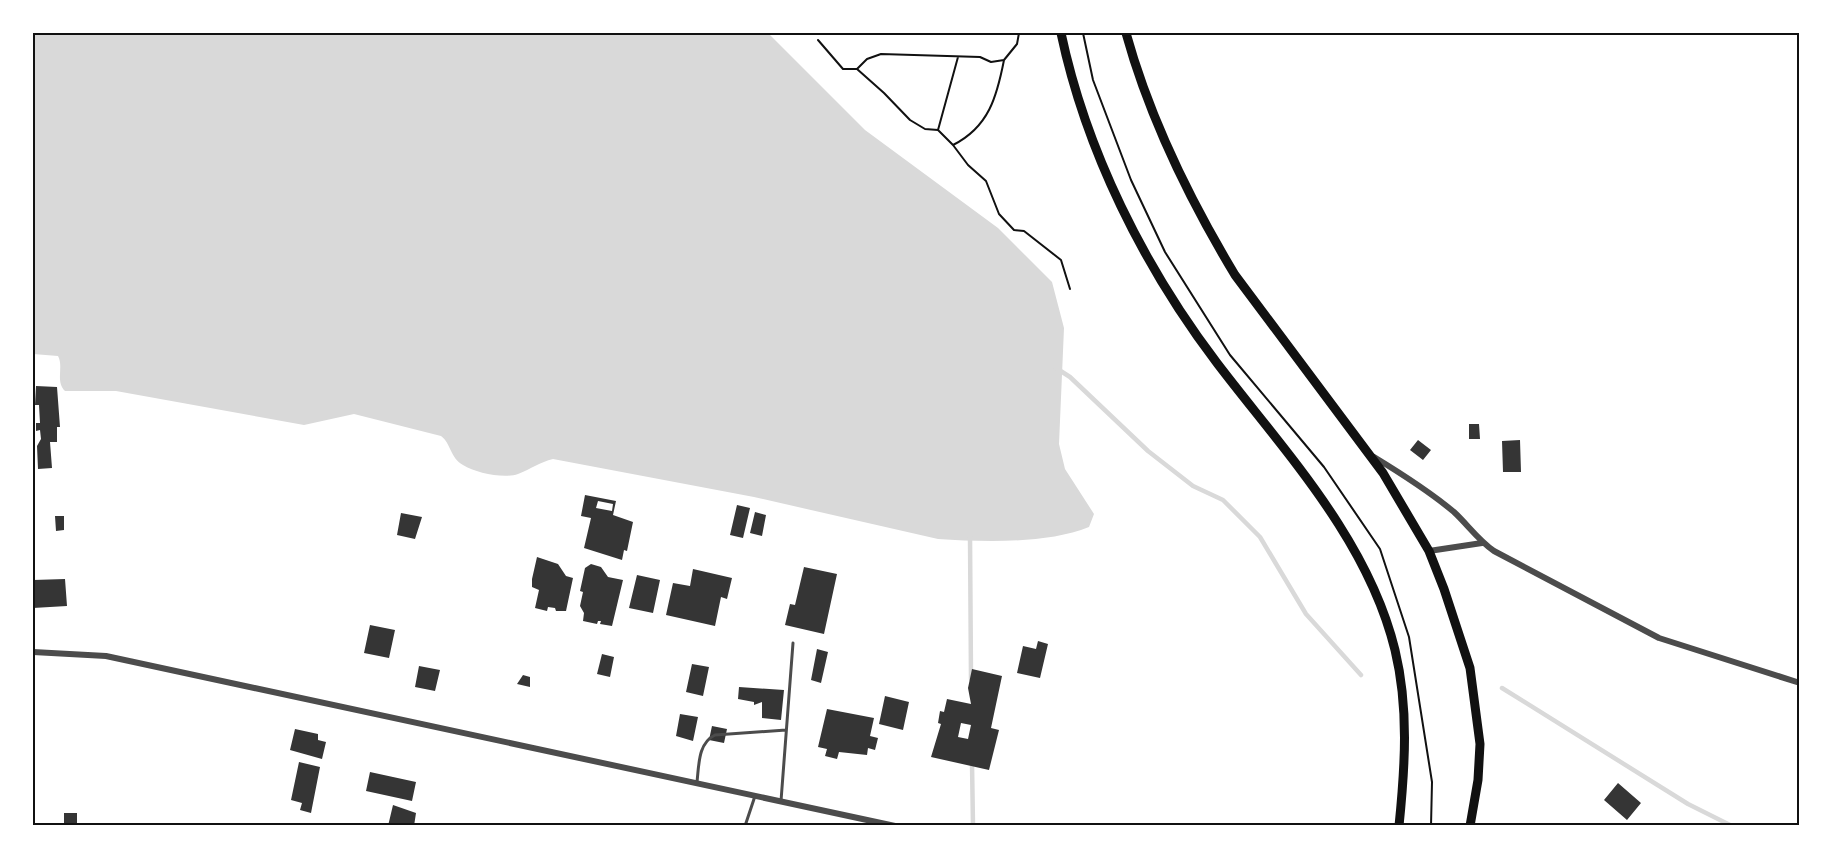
<svg xmlns="http://www.w3.org/2000/svg" width="1833" height="859" font-family="'Alegreya Sans',sans-serif">
	<style>
		.water { fill: #d9d9d9 }
		.lines { fill: none; stroke-linecap: round; stroke-linejoin: round }
		.stream { stroke: #d9d9d9; stroke-width: 4.5 }
		.building { fill: #353535; fill-rule: evenodd }
		.path { stroke: #111; stroke-width: 2 }
		.service { stroke: #4c4c4c; stroke-width: 3 }
		.minor { stroke: #4c4c4c; stroke-width: 6 }
		.primary { stroke: #111; stroke-width: 9 }
		.neatline { fill: none; stroke: #111; stroke-width: 2 }
	</style>
	<rect width="100%" height="100%" fill="#fff"/>
	<path class="water" d="M33 33H768L865 130 998 228 1052 282 1064 328 1059 444 1065 469 1094 514 1089 527C1047 544 984 542 938 539L754 497 553 459C540 462 531 469 518 474 504 479 476 473 463 465 450 458 451 443 441 436L354 414 304 425 116 391H65C55 381 64 367 58 356L33 354Z"/>
	<g class="lines">
		<path class="stream" d="M1056 368 1070 377 1148 451 1193 486 1223 500 1260 537 1306 614 1361 675
			M970 535 971 679
			M1502 688 1688 804 1732 826
			M972 763 973 826"/>
	</g>
	<path class="building" d="M36 386 57 387 60 427H57V442H50L52 468 38 469 37 446 41 439 40 430 36 431V423H40L39 405H35Z
		M1469 424H1479L1480 439H1469Z
		M1418 440 1431 450 1423 460 1410 450Z
		M1520 440 1521 472H1503L1502 441Z
		M585 495 616 501 613 515 633 522 627 551 624 550 622 560 584 548 591 518 581 516ZM598 501 613 504 612 511 596 508Z
		M737 505 750 508 743 538 730 535Z
		M755 512 766 515 762 536 750 533Z
		M401 513 422 517 415 539 397 535Z
		M55 516H64V530L56 531Z
		M537 557 558 564 566 576 573 578 566 611H556L555 608 548 607 547 611 535 608 539 590 532 587V579Z
		M591 564 601 567 608 577 623 580 612 626 600 624 601 621H598L597 624 583 621 584 613 580 606 583 592 580 591 585 568Z
		M804 567 837 574 824 634 785 625 790 604 795 605Z
		M693 569 732 578 727 599 721 597 715 626 666 615 673 583 690 586Z
		M637 575 660 580 653 613 629 608Z
		M65 579 67 606 33 608V580Z
		M370 625 395 630 389 658 364 653Z
		M1038 641 1048 644 1040 678 1017 673 1023 646 1036 649Z
		M817 649 828 652 821 683 811 680Z
		M602 654 614 657 610 677 597 674Z
		M692 664 709 667 703 696 686 692Z
		M419 666 440 670 435 691 415 687Z
		M972 669 1002 676 991 728 999 730 989 770 931 757 941 724 938 723 940 711 944 712 947 699 971 704 968 688ZM961 723 971 725 968 739 958 737Z
		M523 675 530 677V687L517 684Z
		M739 687 784 690 781 720 762 718V702L754 705V702L738 699Z
		M885 696 909 702 903 730 879 724Z
		M827 709 874 718 870 736 878 738 875 750 868 748 867 755 839 752 837 759 825 756 827 749 818 747Z
		M680 714 698 717 693 741 676 736Z
		M712 726 727 729 724 743 709 740Z
		M295 729 318 734V740L326 742 322 759 290 750Z
		M299 762 320 767 311 813 300 810 302 803 291 800Z
		M370 772 416 782 412 801 366 791Z
		M1618 783 1641 803 1627 820 1604 800Z
		M393 805 416 813 414 826H388Z
		M64 813H77V826H64Z"/>
	<g class="lines">
		<path class="path" d="M1083 33 1093 80 1131 180 1165 252 1230 355 1324 467 1380 549 1409 637 1432 782 1431 826
			M818 40 843 69H857L867 59 881 54 980 57 991 62 1004 60 1017 44 1019 33
			M857 69 884 93 910 120 925 129 938 130 953 145 968 165 986 181 999 214 1014 230 1024 231 1061 260 1070 289
			M938 130 958 57
			M953 145C989 127 997 96 1004 60"/>
		<path class="service" d="M697 782C699 765 698 743 715 735L786 730
			M781 801 793 643
			M745 826 755 796"/>
		<path class="minor" d="M1374 457C1402 474 1429 491 1454 512 1468 525 1478 540 1494 551L1659 638 1800 683
			M1429 551 1482 543
			M33 652 106 656 895 826"/>
		<path class="primary" d="M1061 33C1086 151 1144 267 1217 363 1284 451 1368 539 1395 650 1409 708 1405 767 1399 826
			M1126 33C1149 116 1191 202 1235 275L1383 473 1429 551 1444 589 1470 668 1480 744 1478 780 1470 826"/>
	</g>
	<rect width="1833" height="859" fill="none" stroke="#ffffff" stroke-width="69"/>
	<rect x="34" y="34" width="1764" height="790" class="neatline"/>
</svg>
